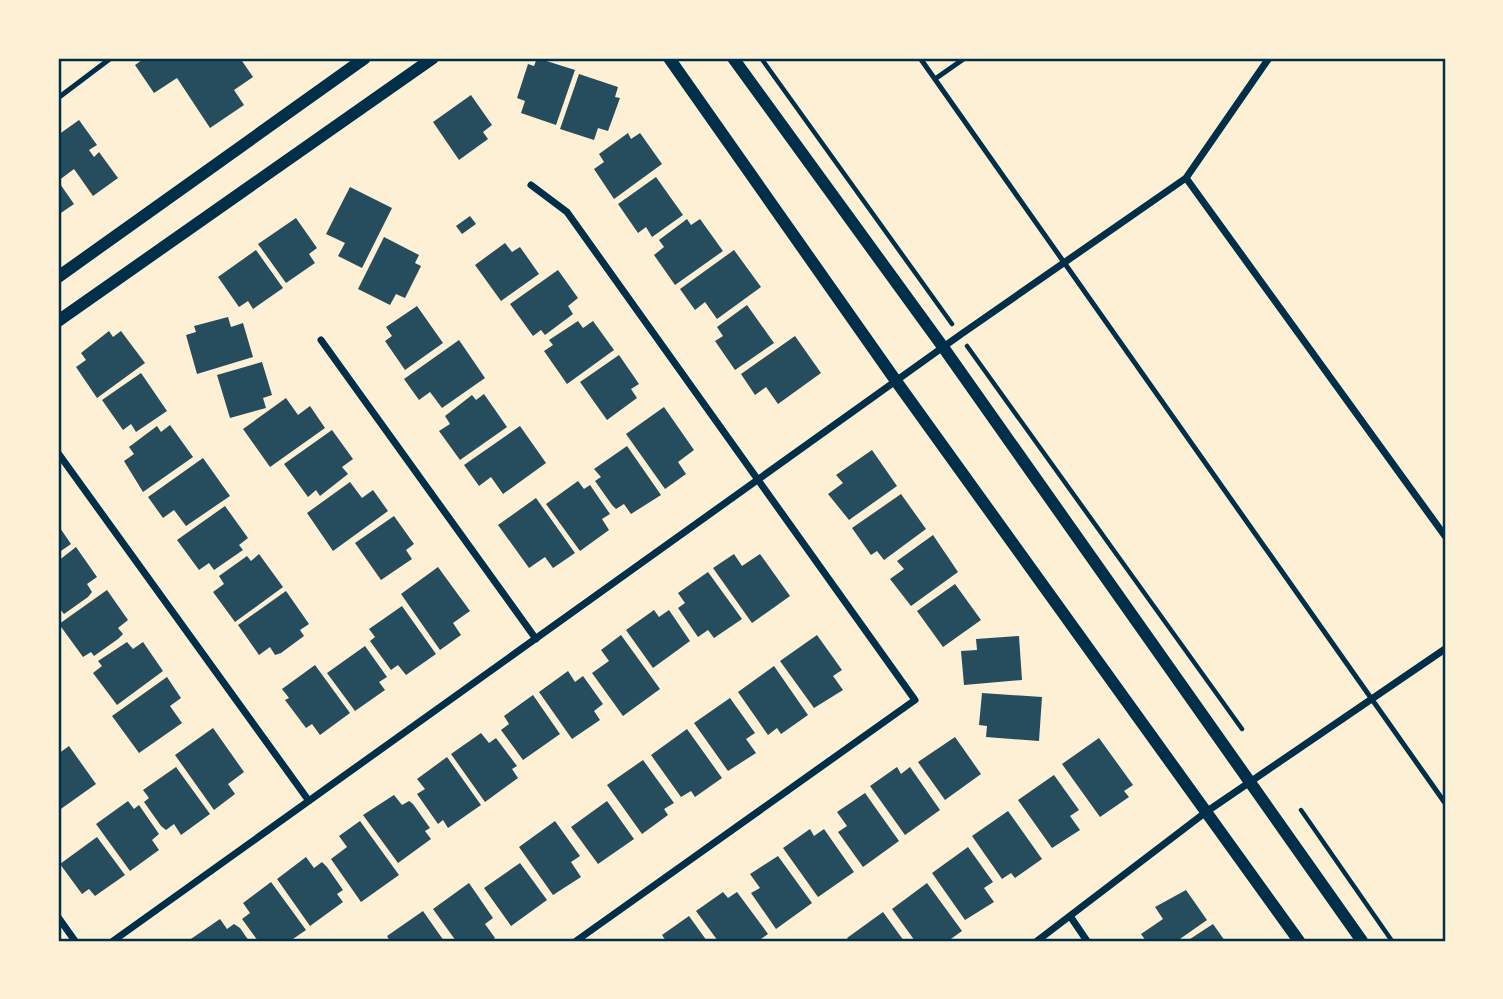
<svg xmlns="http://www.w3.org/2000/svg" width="1503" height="999" font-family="'Times New Roman',serif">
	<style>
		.building { fill: #264d5e }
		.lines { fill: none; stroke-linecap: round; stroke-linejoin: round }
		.path { stroke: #003049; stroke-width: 4.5 }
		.service { stroke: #003049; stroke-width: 5 }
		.minor { stroke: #003049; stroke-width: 7 }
		.tertiary { stroke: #003049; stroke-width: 12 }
		.neatline { fill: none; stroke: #003049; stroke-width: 2.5 }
	</style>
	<rect width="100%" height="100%" fill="#fdf0d5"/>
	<path class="building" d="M145 58H240L253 77 234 90 244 105 210 128 177 78 154 93 135 65Z
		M537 58 575 70 556 125 521 113 525 101 517 98 528 64 534 66Z
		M579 74 618 87 615 97 620 98 608 131 598 128 594 140 560 129Z
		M471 95 492 125 483 132 488 139 459 160 433 122Z
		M79 120 97 145 89 150 94 157 99 152 118 178 93 196 74 169 58 181V135Z
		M628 133 631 139 640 133 662 164 614 199 594 169 604 162 599 154Z
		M656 177 683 215 652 237 646 227 638 233 618 204Z
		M58 181 74 204 58 215Z
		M350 187 392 208 362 268 338 256 345 243 326 234Z
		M470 216 476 224 462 234 456 226Z
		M296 218 317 248 309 254 315 263 286 283 258 244Z
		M687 219 691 225 700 219 723 251 675 285 654 255 664 247 659 240Z
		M384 237 419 255 415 263 421 266 405 298 396 294 390 305 358 289Z
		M505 243 512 252 520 247 539 274 501 301 475 265Z
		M256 250 283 288 253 309 248 301 239 307 218 277Z
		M734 250 761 287 717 319 705 302 695 310 680 289Z
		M558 270 578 298 568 306 573 314 545 335 541 330 533 336 510 304Z
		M747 305 774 343 735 370 715 341 723 336 717 327Z
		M417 306 443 343 405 370 385 341 392 336 386 327Z
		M228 317 231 327 243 323 253 357 197 374 186 335 196 332 194 326Z
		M578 321 583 328 593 321 614 350 567 384 544 351 553 345 549 340Z
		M109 331 113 337 121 331 145 363 97 398 76 367 86 360 81 353Z
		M795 336 821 373 778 404 766 387 755 395 741 374Z
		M459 340 485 378 442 408 430 392 419 400 404 379Z
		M619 355 639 384 631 389 637 398 607 420 580 382Z
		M262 362 272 395 263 398 266 408 230 418 217 375Z
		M141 373 167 411 136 432 131 424 123 430 102 400Z
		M484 394 507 427 460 460 439 431 450 424 445 416 472 395 476 400Z
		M286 398 298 415 310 406 325 428 270 467 243 429Z
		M664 407 694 450 678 462 686 474 665 489 626 434Z
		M170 425 193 457 143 492 124 461 134 454 129 447 157 426 161 432Z
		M520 426 546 463 503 494 491 477 479 486 464 465Z
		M332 430 353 459 342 467 348 474 320 496 316 490 308 497 284 464Z
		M627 446 661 495 631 514 624 504 616 509 612 505 595 481 601 477 594 469Z
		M872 450 897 486 849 520 828 494 843 483 836 475Z
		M203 458 230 496 186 526 174 510 163 518 148 497Z
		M578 481 584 489 590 485 610 514 602 519 609 530 580 551 546 504Z
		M350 482 362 498 373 490 388 511 333 551 307 513Z
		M901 494 926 529 884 560 877 551 871 555 852 528Z
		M536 498 575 553 553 568 545 557 529 568 498 525Z
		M225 506 248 538 239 545 243 550 214 570 209 563 199 570 177 540Z
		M394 516 414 544 406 550 412 559 381 580 355 543Z
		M58 525 71 544 58 553Z
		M933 535 958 572 911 606 890 579 904 569 897 561Z
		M76 547 97 577 87 584 92 592 88 597 64 614 60 609 58 611V561Z
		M259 554 283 587 235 622 213 592 224 584 219 576 247 556 251 561Z
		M734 554 742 566 760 554 790 596 752 623 713 568Z
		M438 567 470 611 453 623 461 635 440 650 401 594Z
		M708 572 742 619 714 638 708 630 698 637 678 608 685 603 678 593Z
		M955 584 981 620 943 647 917 611Z
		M107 590 128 620 118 628 123 634 118 639 94 656 91 652 83 657 59 624Z
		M286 591 309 624 300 630 304 636 281 653 275 655 270 647 259 655 238 625Z
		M402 606 436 654 406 675 398 665 391 670 370 641 375 637 369 629Z
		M654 610 659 617 669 610 690 641 653 668 626 630Z
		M621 635 660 689 623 716 592 673 609 661 601 650Z
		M817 635 842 670 833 676 843 690 814 708 780 661Z
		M1019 636 1022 680 964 685 961 651 977 650 976 639Z
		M127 642 133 649 143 642 163 671 117 705 93 673 102 666 98 661Z
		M365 646 387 677 379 682 385 690 355 711 327 673Z
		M315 665 350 713 320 735 312 724 306 728 285 700 289 698 282 689Z
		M774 666 808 715 781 734 777 728 768 735 738 692Z
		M568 671 575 682 583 676 603 704 594 711 600 720 572 739 539 692Z
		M167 677 181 698 170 706 182 723 139 753 112 716Z
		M982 693 1042 697 1039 741 986 737 987 726 979 725Z
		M533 695 560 734 523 760 501 730 509 724 504 716Z
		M730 698 755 733 746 739 756 753 728 771 694 723Z
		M213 728 244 772 228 784 235 794 214 810 175 755Z
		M687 729 722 778 695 797 691 791 681 797 651 755Z
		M481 733 489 743 496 738 517 766 512 769 518 778 485 802 451 754Z
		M955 737 981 774 945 800 918 762Z
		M1099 738 1133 785 1124 791 1129 797 1100 817 1062 764Z
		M69 746 96 784 58 811V754Z
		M447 757 481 805 448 828 443 820 438 824 417 794 425 789 417 779Z
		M643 760 674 803 664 809 668 815 642 834 607 785Z
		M176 767 210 814 181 835 174 824 166 830 161 826 144 802 149 798 143 790Z
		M897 767 901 774 910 767 940 810 905 835 870 786Z
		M1054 775 1079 810 1070 816 1080 830 1052 848 1018 800Z
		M865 793 899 841 863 867 838 832 847 826 837 812Z
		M394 795 402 805 409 801 413 804 430 828 425 831 431 839 398 863 363 815Z
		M128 801 134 809 139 805 159 834 152 840 159 850 130 871 96 824Z
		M607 801 634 839 598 864 571 827Z
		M1008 811 1042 859 1015 878 1011 873 1002 879 972 836Z
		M360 821 399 875 361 902 331 859 347 847 339 836Z
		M555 821 580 856 571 862 581 877 553 895 519 847Z
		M810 829 814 836 824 829 854 872 818 897 783 848Z
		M97 837 125 875 95 896 89 889 82 894 60 864Z
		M968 847 993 882 984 888 994 902 965 920 932 873Z
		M778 856 812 903 776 929 751 893 760 888 750 874Z
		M306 857 314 868 322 862 327 867 343 890 337 894 343 902 310 926 277 879Z
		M520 863 547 900 511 926 484 888Z
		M271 882 306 930 290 941H258L242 919 250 913 243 903Z
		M469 883 493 918 485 924 495 938 491 941H456L433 909Z
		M927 883 962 931 948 941H915L892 909Z
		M1186 890 1207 920 1177 941H1146L1141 934 1163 919 1155 907Z
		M723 892 728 898 737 892 768 934 758 941H718L696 911Z
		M423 911 444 941H390L387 936Z
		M883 912 904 941H849L847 938Z
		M689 916 707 941H666L662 935Z
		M220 919 227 929 234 924 240 928 249 941H188Z
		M1213 924 1225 941H1187Z"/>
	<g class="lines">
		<path class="path" d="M761 58 952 324
			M967 346 1242 729
			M1301 810 1392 941"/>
		<path class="service" d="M920 58 1445 803
			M935 79 965 58
			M58 98 111 58"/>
		<path class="minor" d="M1186 178 1445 536
			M531 185 567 212 915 700 576 941
			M321 340 536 639
			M58 453 309 801
			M1070 916 1087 941
			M58 917 75 941
			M113 941 960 335 1186 178 1269 58
			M1037 941 1206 812 1445 649"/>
		<path class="tertiary" d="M669 58 896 381 1299 941
			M733 58 943 347 1362 941
			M58 277 365 58
			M58 321 433 58"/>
	</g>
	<rect width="1503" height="999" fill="none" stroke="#fdf0d5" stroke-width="119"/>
	<rect x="60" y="60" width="1384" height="880" class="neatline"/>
</svg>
